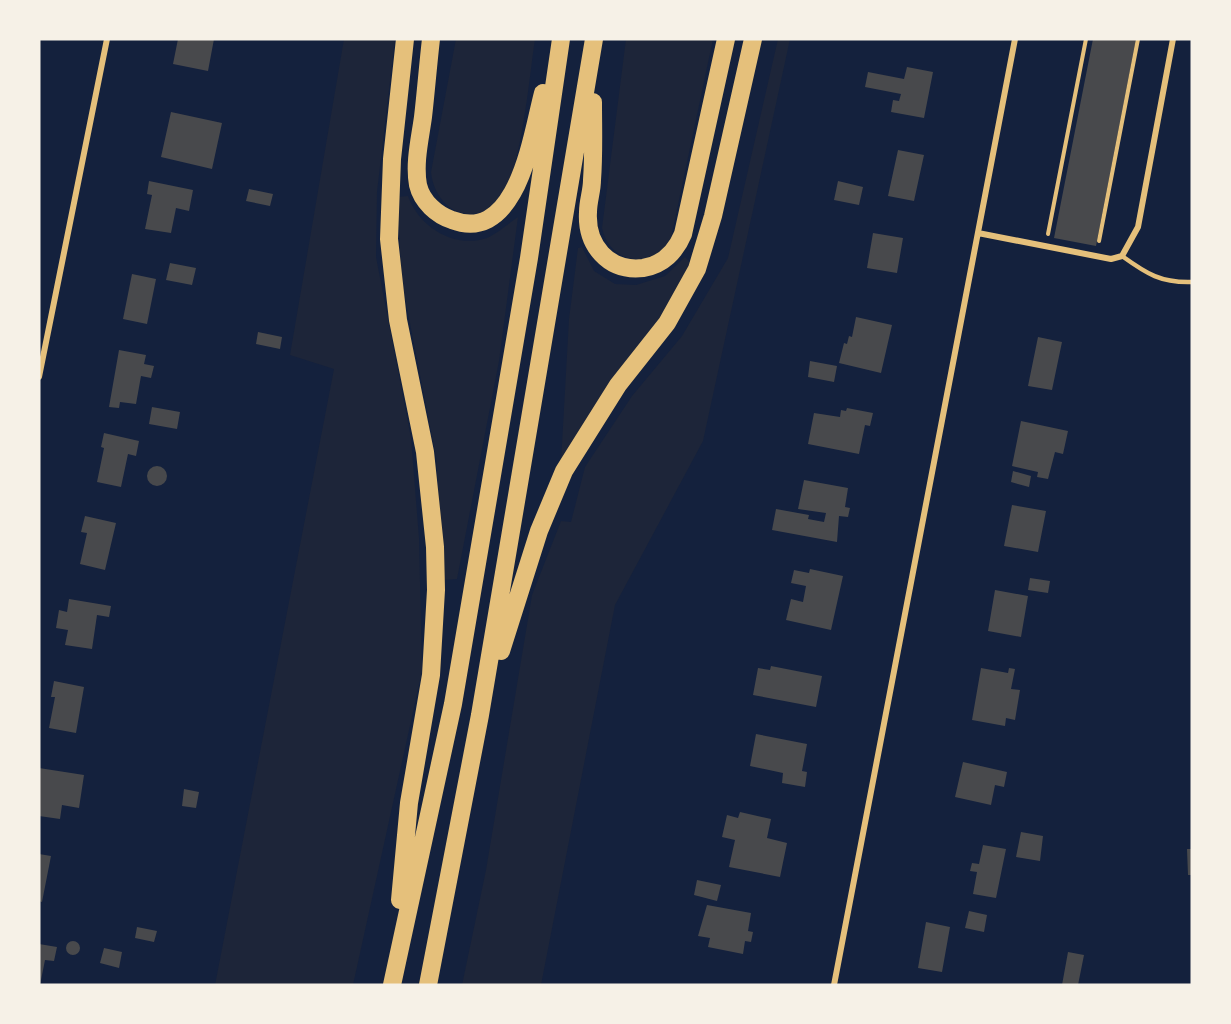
<svg xmlns="http://www.w3.org/2000/svg" width="1231" height="1024" font-family="Inter,sans-serif">
	<style>
		.green { fill: #1d2539 }
		.building { fill: #48494c }
		.lines { fill: none; stroke-linecap: round; stroke-linejoin: round }
		.path { stroke: #e5c07b; stroke-width: 4 }
		.service { stroke: #e5c07b; stroke-width: 4.5 }
		.minor { stroke: #e5c07b; stroke-width: 6 }
		.motorway { stroke: #e5c07b; stroke-width: 18 }
	</style>
	<rect width="100%" height="100%" fill="#14213d"/>
	<path class="green" d="M344 39H395L377 192 376 257 411 438 419 538 422 671 353 985H215L334 369 290 355Z
		M456 39H535C529 78 521 178 497 205 494 208 489 209 485 211 456 222 434 200 431 172Z
		M626 39H713L671 238C653 270 610 265 602 228Z
		M778 39H790L703 441 615 605 541 985H462L486 870 532 595 561 521 571 522 585 467 632 396 682 336 728 258Z
		M408 196C419 227 454 249 487 238 497 234 509 223 518 217L499 361 457 579 444 580 436 457 401 277 398 197Z
		M582 247 594 271 615 284 636 285 665 276 685 257 690 262 677 299 561 462 569 319 578 248Z"/>
	<path class="building" d="M178 39H214L208 71 173 64Z
		M1093 39H1136L1096 246 1054 238Z
		M907 67 933 72 924 118 891 112 893 100 899 101 901 94 865 87 868 72 904 79Z
		M171 112 222 123 212 169 161 157Z
		M898 150 924 155 914 201 888 196Z
		M149 181 193 190 189 211 176 208 171 233 145 229 152 195 147 194Z
		M838 181 863 187 859 205 834 200Z
		M249 189 273 194 270 206 246 201Z
		M873 233 903 238 897 273 867 268Z
		M170 263 196 268 192 285 166 280Z
		M132 274 156 279 147 324 123 319Z
		M856 317 892 325 881 373 839 363 844 343 847 344 849 336 852 337Z
		M258 332 282 337 280 349 256 344Z
		M1038 337 1062 342 1052 390 1028 386Z
		M119 350 146 355 144 364 154 366 151 378 141 376 136 404 120 402 119 408 109 407Z
		M810 361 837 366 834 382 808 377Z
		M152 407 180 412 177 429 149 424Z
		M847 408 873 413 870 426 865 425 859 454 808 444 814 413 840 417 841 410 846 411Z
		M1021 421 1068 431 1063 454 1055 452 1048 479 1037 477 1038 472 1012 466Z
		M104 433 139 441 136 456 128 454 121 487 97 482 104 448 101 447Z
		M147 476a10 10 0 1 1 20 0a10 10 0 1 1-20 0Z
		M1013 471 1031 476 1029 487 1011 482Z
		M804 480 848 488 845 507 850 508 848 517 839 516 837 542 772 530 776 509 809 515 808 519 824 522 826 513 798 509Z
		M1012 505 1046 511 1038 552 1004 546Z
		M85 516 116 523 105 570 80 564 87 533 81 532Z
		M810 569 843 576 831 630 786 620 791 599 803 602 806 586 791 583 794 570 809 573Z
		M1030 578 1050 581 1048 593 1028 590Z
		M995 590 1028 596 1021 637 988 631Z
		M69 599 111 606 109 617 97 615 92 649 65 645 68 630 56 628 59 610 67 612Z
		M771 666 822 676 816 707 753 695 758 668 770 670Z
		M981 668 1008 673 1009 668 1015 669 1011 689 1020 690 1015 720 1006 718 1005 726 972 720Z
		M54 681 84 687 76 733 49 728 55 697H51Z
		M756 734 807 744 802 771 807 772 805 787 782 783 783 773 750 766Z
		M963 762 1007 772 1004 787 995 785 991 805 955 797Z
		M39 768 84 775 79 808 62 805 60 819 39 816Z
		M184 789 199 792 196 808 182 806Z
		M740 812 771 819 767 838 787 843 780 877 729 867 735 840 722 837 727 815 738 818Z
		M1021 832 1043 836 1040 861 1016 857Z
		M983 845 1006 849 996 898 973 894 977 872 970 871 972 863 979 864Z
		M1187 849H1192V875H1188Z
		M39 854 51 856 42 902 39 901Z
		M697 880 721 885 717 901 694 895Z
		M707 905 751 913 748 931 753 932 751 942 745 941 743 954 708 947 710 938 698 936Z
		M969 911 987 915 984 932 965 928Z
		M926 922 950 927 942 972 918 968Z
		M137 927 157 931 154 942 135 938Z
		M66 948a7 7 0 1 1 14 0a7 7 0 1 1-14 0Z
		M39 944 57 947 54 961 45 960 40 985Z
		M104 948 122 952 119 968 100 963Z
		M1068 952 1084 955 1078 985H1062Z"/>
	<g class="lines">
		<path class="path" d="M1048 234 1086 39
			M1099 241 1138 39"/>
		<path class="service" d="M1122 256C1147 274 1161 283 1192 282"/>
		<path class="minor" d="M978 233 1111 259 1122 256 1138 227 1173 39
			M39 377 107 39
			M834 985 1015 39"/>
		<path class="motorway" d="M431 39C428 65 426 91 423 117 420 139 414 163 418 185 422 202 437 215 452 220 518 245 532 134 543 93
			M593 102C593 128 594 154 592 180 592 191 588 201 588 212 586 245 608 272 643 268 663 265 676 251 683 234L726 39
			M501 651 539 531 564 471 618 385 667 323 697 269 713 216 753 39
			M400 900 409 803 431 675 436 590 435 547 425 452 398 320 389 239 392 159 405 39
			M392 985 453 704 529 258 561 39
			M428 985 480 715 594 39"/>
	</g>
	<rect width="1231" height="1024" fill="none" stroke="#f6f1e7" stroke-width="81"/>
</svg>
